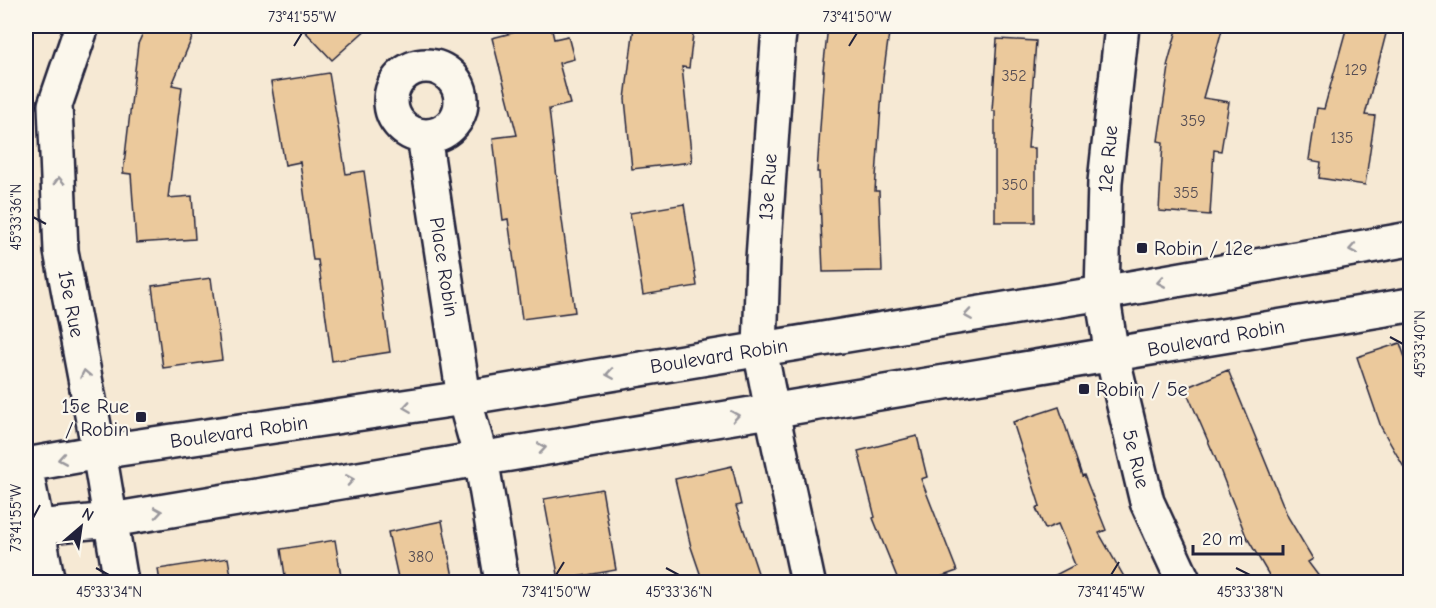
<svg xmlns="http://www.w3.org/2000/svg" width="1436" height="608" font-family="'Comic Neue',sans-serif">
	<style>
		.building { fill: #ebc99c; stroke: #22223b; stroke-width: 1.5 }
		.lines { fill: none; stroke-linecap: round; stroke-linejoin: round }
		.minor-casing { stroke: #22223b; stroke-width: 38 }
		.minor { stroke: #fbf7ec; stroke-width: 33 }
		.oneway { stroke: #99979c }
		.ticks { fill: none; stroke: #22223b; stroke-width: 2 }
		.poi-dot { fill: #22223b; stroke: #fbf7ec; stroke-width: 2 }
		.labels { text-anchor: middle; dominant-baseline: central; stroke-width: 4.5; stroke-linejoin: round; paint-order: stroke }
		.number-label { font-size: 16px; fill: #544c53 }
		.street-label { font-size: 20px; fill: #22223b; stroke: #fbf7ec }
		.poi-label { font-size: 20px; fill: #22223b; stroke: #fbf7ec; text-anchor: start }
		.neatline { fill: none; stroke: #22223b; stroke-width: 2 }
		.ticks-label { font-size: 15px; text-anchor: middle; fill: #22223b }
	</style>
	<rect width="100%" height="100%" fill="#f6e9d4"/>
	<filter id="ink" filterUnits="userSpaceOnUse"><feTurbulence type="fractalNoise" baseFrequency=".0167" numOctaves="2"/><feDisplacementMap in="SourceGraphic" scale="12" xChannelSelector="R" yChannelSelector="G"/><feConvolveMatrix kernelMatrix="1 2 1 2 8 2 1 2 1" color-interpolation-filters="sRGB"/></filter>
	<g filter="url(#ink)">
		<path class="building" d="M146 26H197L172 85 182 87 168 198 192 196 195 239 136 243 131 174 123 173 138 44Z
			M300 26H370L332 60Z
			M539 26H551L554 39 568 36 574 59 559 63 570 104 549 109 561 213 575 312 522 319 508 219 503 220 493 138 517 135 492 38Z
			M634 26H694L689 68 682 67 692 162 632 169 625 99Z
			M828 26H890L883 77 875 191H879L882 271 823 272 819 172H817L824 71H823Z
			M1178 26H1223L1203 98 1229 102 1221 151 1214 150 1210 215 1159 211 1163 142 1158 141 1169 67 1167 66Z
			M1347 26H1388L1365 115 1375 116 1365 185 1319 178 1321 162 1309 160 1317 108 1324 109Z
			M997 39 1036 41 1028 148H1035V222H995V111H992Z
			M329 73 346 174 364 171 390 352 332 361 318 260H313L300 162 285 165 271 82Z
			M684 204 697 286 643 295 630 213Z
			M211 278 222 360 163 368 152 286Z
			M1400 343 1410 372V478L1381 427 1357 357Z
			M1228 370 1288 517 1313 559 1308 562 1323 582H1273L1246 536 1215 457 1185 388Z
			M1059 407 1082 476 1084 475 1106 530 1099 533 1127 582H1042L1075 565 1058 524 1045 529 1036 508 1040 506 1013 422Z
			M917 436 927 477 921 479 957 571 926 582H899L873 518 875 517 858 451Z
			M732 466 741 505 736 506 761 582H703L691 547 675 479Z
			M602 489 616 570 559 580 544 499Z
			M442 521 454 582H399L388 532Z
			M335 540 342 582H286L281 549Z
			M228 558 232 582H160L158 569Z"/>
		<g class="lines">
			<defs>
				<path id="minor" d="M82 26 55 105 61 251 99 452 121 582
					M780 26 778 42 763 259 760 349 776 431 808 582
					M1122 26 1105 182 1102 293 1112 355 1147 502 1184 582
					M391 101a35 35 0 1 1 70 0a35 35 0 1 1-70 0Z
					M424 136 464 398 481 458 502 582
					M26 465 99 452 464 398 1102 293 1410 239
					M26 471 48 582
					M26 528 111 520C544 446 978 378 1410 305"/>
			</defs>
			<use href="#minor" class="minor-casing"/>
			<use href="#minor" class="minor"/>
		</g>
		<defs><path id="oneway-chevron" d="M-2-3.5L2.5 0L-2 3.5" fill="none" stroke-width="1.6" stroke-linecap="round" stroke-linejoin="round" transform="scale(1.5)"/></defs>
		<g class="oneway">
			<use href="#oneway-chevron" transform="translate(59 181) rotate(-92)"/>
			<use href="#oneway-chevron" transform="translate(1353 249) rotate(170)"/>
			<use href="#oneway-chevron" transform="translate(1161 282) rotate(170)"/>
			<use href="#oneway-chevron" transform="translate(968 315) rotate(171)"/>
			<use href="#oneway-chevron" transform="translate(85 374) rotate(-101)"/>
			<use href="#oneway-chevron" transform="translate(610 374) rotate(171)"/>
			<use href="#oneway-chevron" transform="translate(407 407) rotate(172)"/>
			<use href="#oneway-chevron" transform="translate(735 416) rotate(-9)"/>
			<use href="#oneway-chevron" transform="translate(542 448) rotate(-9)"/>
			<use href="#oneway-chevron" transform="translate(62 459) rotate(170)"/>
			<use href="#oneway-chevron" transform="translate(350 480) rotate(-9)"/>
			<use href="#oneway-chevron" transform="translate(158 512) rotate(-9)"/>
		</g>
	</g>
	<path class="ticks" d="M294 46 302 33M849 46 857 33M33 217 46 224M1390 337 1403 344M33 518 40 505M96 568 109 575M666 568 679 575M1236 568 1250 575M556 575 564 562M1111 575 1119 562"/>
	<g class="poi-dot">
		<rect x="1136" y="242" width="12" height="12" rx="3"/>
		<rect x="1078" y="383" width="12" height="12" rx="3"/>
		<rect x="135" y="411" width="12" height="12" rx="3"/>
	</g>
	<g class="labels">
		<g class="number-label">
			<text x="1356" y="70">129</text>
			<text x="1014" y="76">352</text>
			<text x="1193" y="121">359</text>
			<text x="1342" y="138">135</text>
			<text x="1015" y="185">350</text>
			<text x="1186" y="193">355</text>
			<text x="421" y="557">380</text>
		</g>
		<g class="street-label">
			<text transform="translate(1108 159) rotate(-85)">12e Rue</text>
			<text transform="translate(768 187) rotate(-86)">13e Rue</text>
			<text transform="translate(444 267) rotate(81)">Place Robin</text>
			<text transform="translate(71 304) rotate(79)">15e Rue</text>
			<text transform="translate(1216 338) rotate(-10)">Boulevard Robin</text>
			<text transform="translate(719 356) rotate(-9)">Boulevard Robin</text>
			<text transform="translate(239 432) rotate(-8)">Boulevard Robin</text>
			<text transform="translate(1136 459) rotate(76)">5e Rue</text>
		</g>
		<g class="poi-label">
			<text x="1154" y="248">Robin / 12e</text>
			<text x="1096" y="389">Robin / 5e</text>
			<text x="129" y="406" text-anchor="end">15e Rue<tspan x="129" dy="23">/ Robin</tspan></text>
		</g>
	</g>
	<rect width="1436" height="608" fill="none" stroke="#fbf7ec" stroke-width="66"/>
	<g transform="translate(81 527) rotate(29)" stroke="#fbf7ec" stroke-width="4.5" paint-order="stroke">
	<path d="M0-4.5L10 22L0 15L-10 22Z" fill="#22223b"/>
	<text y="-9" font-size="16" font-weight="bold" text-anchor="middle" fill="#22223b">N</text>
	</g>
	<path d="M1193 545v9h90v-9" fill="none" stroke="#22223b" stroke-width="3"/>
	<text x="1202" y="545" font-size="18" fill="#22223b" stroke="#fbf7ec" stroke-width="4.5" paint-order="stroke">20 m</text>
	<rect x="33" y="33" width="1370" height="542" class="neatline"/>
	<g class="ticks-label">
		<text x="302" y="22">73°41'55"W</text>
		<text x="857" y="22">73°41'50"W</text>
		<text transform="translate(16 217) rotate(-90)" y="5">45°33'36"N</text>
		<text transform="translate(1420 344) rotate(-90)" y="5">45°33'40"N</text>
		<text transform="translate(16 518) rotate(-90)" y="5">73°41'55"W</text>
		<text x="109" y="597">45°33'34"N</text>
		<text x="556" y="597">73°41'50"W</text>
		<text x="679" y="597">45°33'36"N</text>
		<text x="1111" y="597">73°41'45"W</text>
		<text x="1250" y="597">45°33'38"N</text>
	</g>
</svg>
